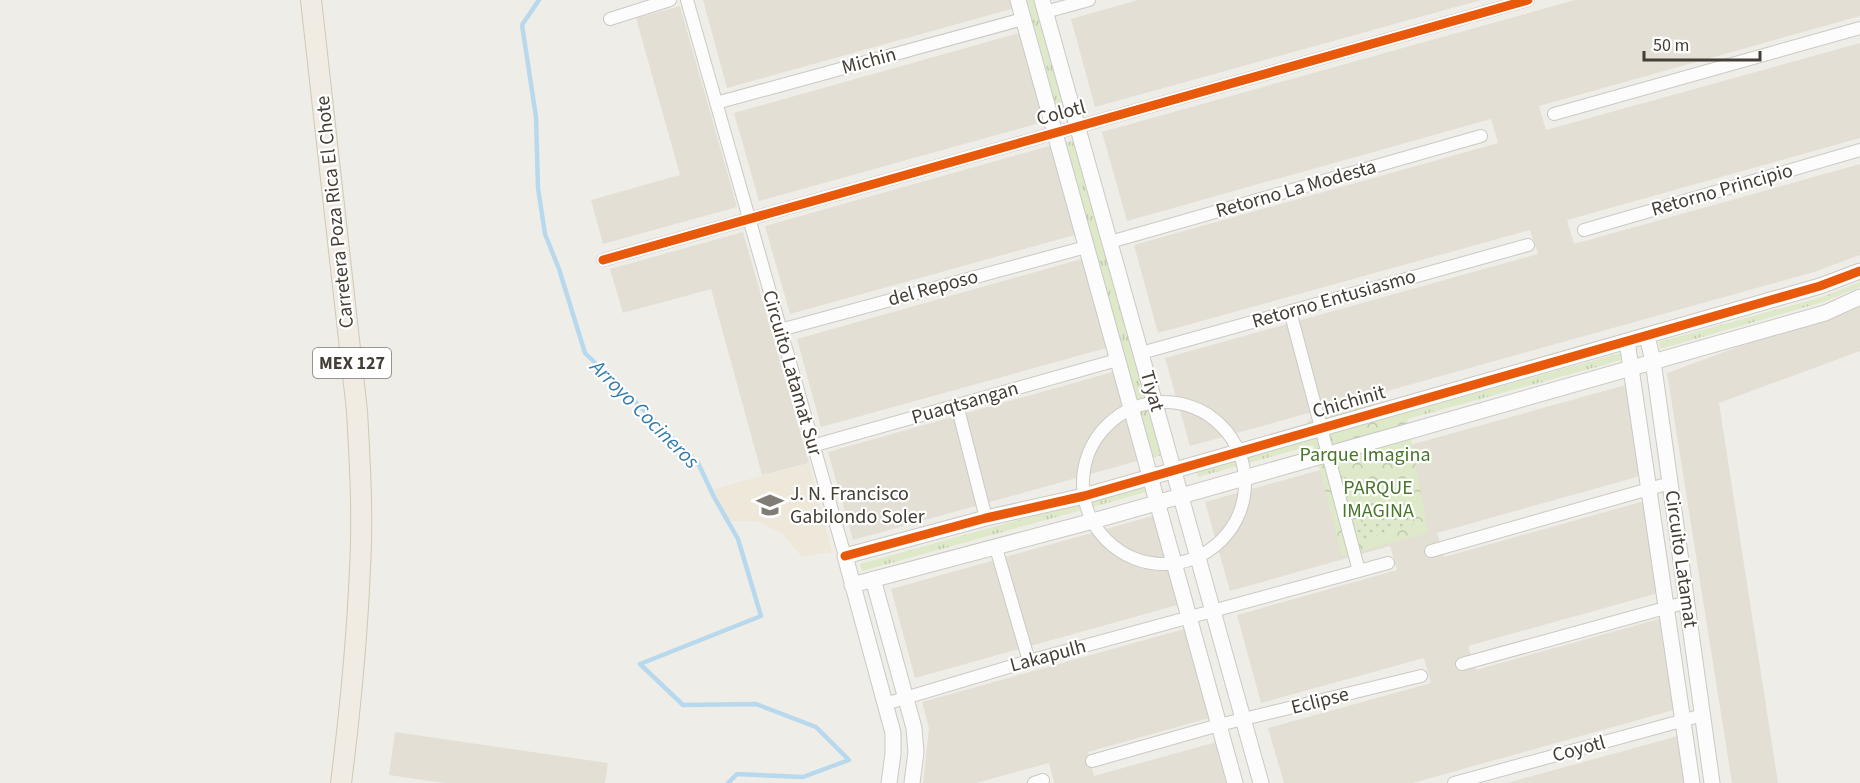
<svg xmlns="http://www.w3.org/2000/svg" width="1860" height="783" font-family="'Source Sans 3',sans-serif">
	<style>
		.residential { fill: #e3dfd5 }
		.education { fill: #ede8da }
		.grass { fill: url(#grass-tufts) }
		.forest { fill: url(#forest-crowns) }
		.garden { fill: url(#garden-dots) }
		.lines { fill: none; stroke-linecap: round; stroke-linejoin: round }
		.stream { stroke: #b8d9ed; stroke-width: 4.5 }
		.minor-casing { stroke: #cbc9c4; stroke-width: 14 }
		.tertiary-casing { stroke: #cbc9c4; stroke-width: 17 }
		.primary-casing { stroke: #d1c8b6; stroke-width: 22 }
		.minor { stroke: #fdfcfc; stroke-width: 12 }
		.tertiary { stroke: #fdfcfc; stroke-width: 15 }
		.primary { stroke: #f0ece3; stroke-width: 20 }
		.cycleway-casing { stroke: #fff; stroke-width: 13 }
		.cycleway { stroke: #e8590c; stroke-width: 9 }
		.labels { text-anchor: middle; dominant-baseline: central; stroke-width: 4.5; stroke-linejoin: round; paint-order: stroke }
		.shield { fill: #fff; stroke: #7c7872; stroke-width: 1.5 }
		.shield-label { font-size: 18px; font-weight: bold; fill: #443e35 }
		.street-label { font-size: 20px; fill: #443e35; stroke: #fff }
		.park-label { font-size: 20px; fill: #477529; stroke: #fff }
		.poi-label { font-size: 20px; fill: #443e35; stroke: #fff; text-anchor: start }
		.water-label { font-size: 21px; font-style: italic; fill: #307bae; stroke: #fff }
	</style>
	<defs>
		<pattern id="grass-tufts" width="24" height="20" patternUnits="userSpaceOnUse" patternTransform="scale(1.5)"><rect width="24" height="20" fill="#dde9c8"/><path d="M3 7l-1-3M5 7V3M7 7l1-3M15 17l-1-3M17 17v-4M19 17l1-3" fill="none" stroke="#bfc9ac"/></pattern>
		<pattern id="forest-crowns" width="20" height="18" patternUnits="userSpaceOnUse" patternTransform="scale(1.5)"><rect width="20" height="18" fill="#dde9c8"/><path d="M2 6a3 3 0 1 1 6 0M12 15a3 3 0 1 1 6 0" fill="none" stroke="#bfc9ac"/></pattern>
		<pattern id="garden-dots" width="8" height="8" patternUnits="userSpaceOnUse" patternTransform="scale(1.5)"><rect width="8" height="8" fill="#dde9c8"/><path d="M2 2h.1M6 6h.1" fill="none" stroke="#bfc9ac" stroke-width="1.8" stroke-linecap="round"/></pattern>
	</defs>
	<rect width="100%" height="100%" fill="#efede8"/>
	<path class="residential" d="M703 0H1013L1015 8 727 88Z
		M1138 0H1481L1095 107 1071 19Z
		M1575 0H1860V16L1539 106 1546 130 1860 43V138L1567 220 1574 244 1860 164V255L1814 272 1190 446 1165 358 1538 254 1530 230 1158 333 1134 245 1498 143 1491 119 1127 221 1102 132Z
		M680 6 737 207 603 244 591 200 680 175 636 18Z
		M1022 32 1047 121 759 201 734 113Z
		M1053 145 1078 234 790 314 765 226Z
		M743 232 809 463 762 475 711 289 623 313 610 269Z
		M1085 258 1110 347 821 427 797 339Z
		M1860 302V351L1719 403 1778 783H1732L1667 373Z
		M1116 371 1141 460 853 540 828 452Z
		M1629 384 1644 475 1437 533 1444 557 1648 500 1662 592 1468 646 1476 670 1666 617 1681 708 1413 783H1284L1268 728 1431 683 1424 658 1261 703 1237 615 1397 570 1390 546 1230 591 1205 502Z
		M1156 515 1181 604 915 678 891 589Z
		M1188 628 1213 717 1088 752 1094 776 1220 741 1231 783H1054L1049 763 976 783H923L929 728 922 702Z
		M395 732 608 763 605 783H444L389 775Z
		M1685 734 1692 783H1507Z"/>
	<path class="education" d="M809 463 832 552 802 557 782 533 756 521H724L714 489Z"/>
	<path class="grass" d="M1027 0H1036L1068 114 1059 117Z
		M1074 140 1162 455 1153 457 1065 143Z
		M1860 282V287L1823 302 1660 349 1659 342 1822 297Z
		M1624 352 1625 359 1198 477 1197 471Z
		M1148 484 1150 491 862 571 860 564Z"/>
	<path class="forest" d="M1404 398 1428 533 1342 556 1307 421 1354 408Z"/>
	<path class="garden" d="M1344 475 1355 524 1411 510 1414 524 1348 544 1331 480Z"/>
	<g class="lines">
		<path class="stream" d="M539 0 522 25 536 117 538 188 545 234 559 269 585 353 698 463 714 497 738 539 761 616 640 664 683 705 756 704 816 727 849 760 803 777 737 774 728 783"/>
		<defs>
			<path id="minor" d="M687 0 845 556
				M1045 12 1089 0
				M610 19 670 0
				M716 103 1023 19
				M1554 114 1860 28
				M1584 230 1860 150
				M1110 242 1481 136
				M603 260 1528 0
				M1290 311 1359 571
				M780 330 1086 247
				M1141 353 1528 245
				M1083 483a81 81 0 1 1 162 0a81 81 0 1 1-162 0Z
				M957 405 986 518
				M812 446 1117 360
				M996 548 1029 661
				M1431 551 1670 483
				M1462 664 1687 602
				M885 704 1029 661 1388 563
				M1092 761 1219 725 1421 676
				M1034 783 1043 780
				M1454 783 1703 715"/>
			<path id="tertiary" d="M1018 0 1235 783
				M1042 0 1261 783
				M1647 336 1653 361 1712 783
				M1627 341 1692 783
				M873 579 914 728 916 752 912 783
				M852 585 1093 521 1825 313 1860 297
				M889 783 893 754V733L845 556 986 518 1084 496 1820 286 1860 271"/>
			<path id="primary" d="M311 0 357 411C360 463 363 516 360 568 357 640 350 712 341 783"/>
		</defs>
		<use href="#minor" class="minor-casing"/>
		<use href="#tertiary" class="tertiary-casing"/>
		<use href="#primary" class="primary-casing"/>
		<use href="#minor" class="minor"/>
		<use href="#tertiary" class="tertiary"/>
		<use href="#primary" class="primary"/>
		<defs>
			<path id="cycleway" d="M603 260 1528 0
				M845 556 986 518 1084 496 1820 286 1860 271"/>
		</defs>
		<use href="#cycleway" class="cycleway-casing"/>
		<use href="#cycleway" class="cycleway"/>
	</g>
	<defs>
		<symbol id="school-bare" viewBox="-9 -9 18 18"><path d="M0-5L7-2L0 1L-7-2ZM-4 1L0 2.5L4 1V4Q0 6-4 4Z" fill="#807b74" stroke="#fff" stroke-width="2.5" paint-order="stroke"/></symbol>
	</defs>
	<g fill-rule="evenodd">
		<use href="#school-bare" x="751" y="486" width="38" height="38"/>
	</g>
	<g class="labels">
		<rect class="shield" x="313" y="348" width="78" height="30" rx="4.5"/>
		<g class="shield-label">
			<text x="352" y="363">MEX 127</text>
		</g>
		<g class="street-label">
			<text transform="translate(869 61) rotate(-15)">Michin</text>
			<text transform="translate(1061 113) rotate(-15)">Colotl</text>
			<text transform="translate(1296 189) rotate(-16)">Retorno La Modesta</text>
			<text transform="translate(1722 190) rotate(-16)">Retorno Principio</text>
			<text transform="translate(335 212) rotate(-96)">Carretera Poza Rica El Chote</text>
			<text transform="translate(933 288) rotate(-15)">del Reposo</text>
			<text transform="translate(1334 299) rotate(-16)">Retorno Entusiasmo</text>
			<text transform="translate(792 373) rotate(74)">Circuito Latamat Sur</text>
			<text transform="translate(1152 391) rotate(74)">Tiyat</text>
			<text transform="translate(1349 402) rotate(-16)">Chichinit</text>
			<text transform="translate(965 403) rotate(-16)">Puaqtsangan</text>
			<text transform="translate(1681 559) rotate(82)">Circuito Latamat</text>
			<text transform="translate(1048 656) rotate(-15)">Lakapulh</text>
			<text transform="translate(1320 701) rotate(-14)">Eclipse</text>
			<text transform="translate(1579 749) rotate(-15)">Coyotl</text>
		</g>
		<g class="park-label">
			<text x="1365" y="455">Parque Imagina</text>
			<text x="1378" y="488">PARQUE<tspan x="1378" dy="23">IMAGINA</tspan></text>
		</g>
		<g class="poi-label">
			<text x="790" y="494">J. N. Francisco<tspan x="790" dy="23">Gabilondo Soler</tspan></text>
		</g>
		<g class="water-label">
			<text transform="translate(645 414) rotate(45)">Arroyo Cocineros</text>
		</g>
	</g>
	<path d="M1644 51v9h116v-9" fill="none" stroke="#443e35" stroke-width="3"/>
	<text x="1653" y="51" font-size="18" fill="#443e35" stroke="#ffffff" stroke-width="4.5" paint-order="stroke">50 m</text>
</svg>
